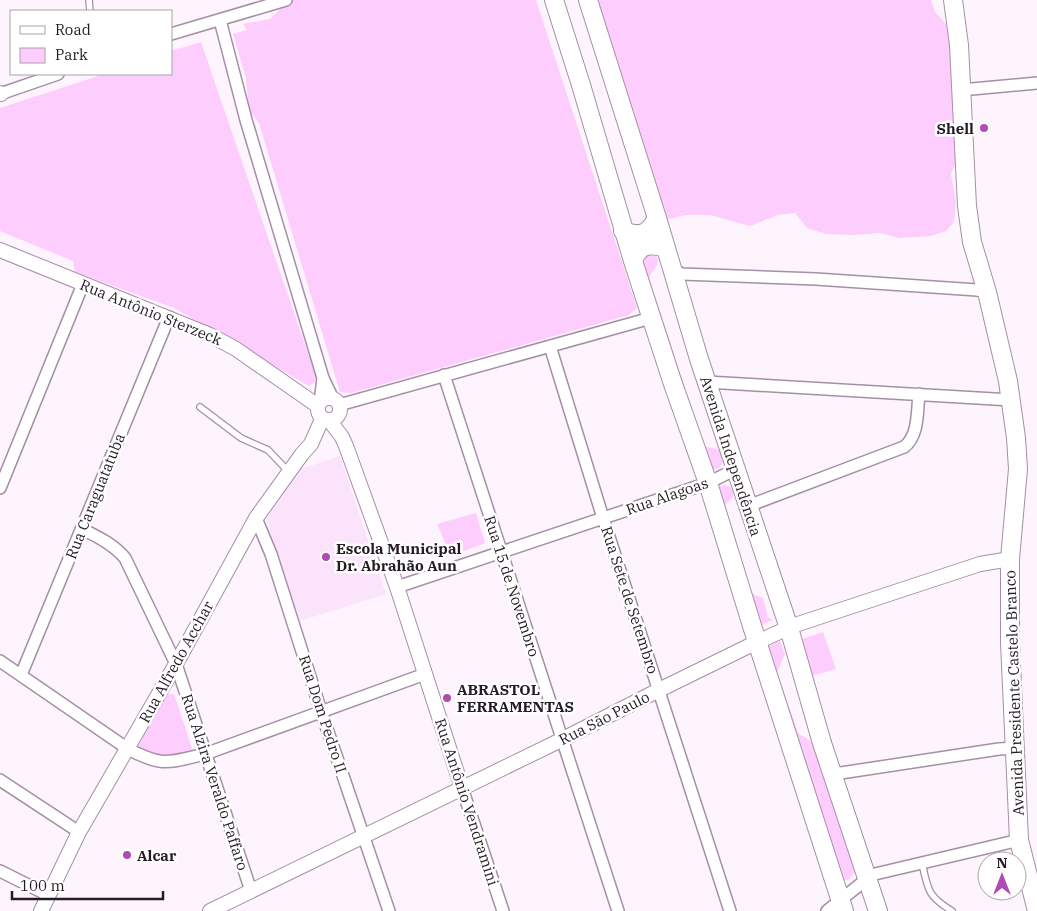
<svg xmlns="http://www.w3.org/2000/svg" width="1037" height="911" font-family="'IBM Plex Serif',serif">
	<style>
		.built { fill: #fce3fc }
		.green { fill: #fdcdfd }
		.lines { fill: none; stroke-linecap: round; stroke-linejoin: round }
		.service-casing { stroke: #a68fa6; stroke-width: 8 }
		.minor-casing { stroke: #a68fa6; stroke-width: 14 }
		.tertiary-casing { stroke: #a68fa6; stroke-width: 16 }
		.primary-casing { stroke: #a68fa6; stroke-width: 20 }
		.service { stroke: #fff; stroke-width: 5.5 }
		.minor { stroke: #fff; stroke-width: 11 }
		.tertiary { stroke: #fff; stroke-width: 14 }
		.primary { stroke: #fff; stroke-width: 18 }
		.poi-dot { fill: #af4cb2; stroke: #fff; stroke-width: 2 }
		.labels { text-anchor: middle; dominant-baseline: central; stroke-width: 5; stroke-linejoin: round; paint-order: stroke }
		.poi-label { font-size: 15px; font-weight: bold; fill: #241b24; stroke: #fff; text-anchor: start }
		.street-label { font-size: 15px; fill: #241b24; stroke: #fff }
	</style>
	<rect width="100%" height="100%" fill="#fef4fe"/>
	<path class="built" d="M340 456 386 594 300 621 266 519 298 470Z"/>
	<path class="green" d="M289 0H536L637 308 629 315 351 393 340 392 259 123 249 111 246 78 233 34 247 30 243 24 270 19Z
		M593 0H931L935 12 946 24 949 40 954 41 958 157 951 174 956 202 954 222 946 231 931 236 899 238 880 233 853 235 826 234 807 228 795 213 778 215 750 226 710 215H686L665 220Z
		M201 42 316 377 315 382 309 386 174 308 75 272 73 261 0 231V108L104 74H171V51Z
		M655 253C662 264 655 267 649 277L704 446 720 450C724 461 724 469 711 470L638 258 639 255Z
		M725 485 730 487 733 491V497L723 507 750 593 763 598 768 617 773 620 756 627 715 488Z
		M476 513 485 543 451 556 437 524Z
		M823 632 836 669 811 676 799 640Z
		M780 641 785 654 777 672 798 733 815 744 855 867V872L848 880 840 879 762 649Z
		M168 694H174L193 751C166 762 164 760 138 748L143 737Z"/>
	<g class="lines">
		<defs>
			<path id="service" d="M89 0 90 11
				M200 407 241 438 268 450 289 472
				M922 863C928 891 928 896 952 911"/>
			<path id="minor" d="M220 20 246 120 323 378 333 399
				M171 34 286 0
				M961 90 1037 83
				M0 94 58 74
				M673 270 682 274 816 279 977 290 987 292
				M550 346 603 518 730 911
				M444 375 618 911
				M707 382 1011 400
				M320 402 323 378
				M339 405 651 318
				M0 488 83 284
				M748 506 904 447C919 436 917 411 919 394
				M256 518 271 554 321 711 389 911
				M82 529C98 537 113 544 125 558L176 664 251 891
				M397 587 708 483 736 469
				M0 661 128 749C163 767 167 763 205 754L425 674
				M21 675 169 317
				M834 774 999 749 1016 748
				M0 780 79 832
				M462 788 503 911
				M0 871 48 895
				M827 911 868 878 875 874 1019 840"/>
			<path id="tertiary" d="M0 93 1 94
				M0 250 210 335 236 349 318 406
				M318 409a11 11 0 1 1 22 0a11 11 0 1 1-22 0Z
				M329 420 342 437 346 446 397 587 462 788
				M41 911 79 832 176 664 256 518 302 454 311 444 322 419
				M210 911 561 740 659 690 757 642 795 625 980 564 1010 559"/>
			<path id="primary" d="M554 0 581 85 633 261 672 381 708 483 753 629 844 911
				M588 0 657 218 699 359 789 628 822 743 878 911
				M953 0 959 45 967 206 972 242 987 292 1008 381 1016 438 1018 469 1010 559V643L1019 840 1037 911
				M623 231C641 237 648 235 657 218
				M633 261C639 244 650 243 666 248"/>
		</defs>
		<use href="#service" class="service-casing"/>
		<use href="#minor" class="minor-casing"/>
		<use href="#tertiary" class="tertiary-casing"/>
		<use href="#primary" class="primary-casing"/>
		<use href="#service" class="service"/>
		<use href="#minor" class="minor"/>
		<use href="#tertiary" class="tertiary"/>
		<use href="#primary" class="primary"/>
	</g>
	<g class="poi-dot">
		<circle cx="984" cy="128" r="5"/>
		<circle cx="326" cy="557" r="5"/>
		<circle cx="447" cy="698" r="5"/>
		<circle cx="127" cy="855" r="5"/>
	</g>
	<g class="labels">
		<g class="poi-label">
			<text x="974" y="128" text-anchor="end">Shell</text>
			<text x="336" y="548">Escola Municipal<tspan x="336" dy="17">Dr. Abrahão Aun</tspan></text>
			<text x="457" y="689">ABRASTOL<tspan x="457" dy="17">FERRAMENTAS</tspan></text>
			<text x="137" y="855">Alcar</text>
		</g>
		<g class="street-label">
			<text transform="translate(151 312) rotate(22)">Rua Antônio Sterzeck</text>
			<text transform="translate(731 456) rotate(72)">Avenida Independência</text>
			<text transform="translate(95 496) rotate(-68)">Rua Caraguatatuba</text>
			<text transform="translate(667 496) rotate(-19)">Rua Alagoas</text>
			<text transform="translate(512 586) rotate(72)">Rua 15 de Novembro</text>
			<text transform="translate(630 600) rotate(72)">Rua Sete de Setembro</text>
			<text transform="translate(176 662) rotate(-61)">Rua Alfredo Acchar</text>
			<text transform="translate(1014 693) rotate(-92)">Avenida Presidente Castelo Branco</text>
			<text transform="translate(323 714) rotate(72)">Rua Dom Pedro II</text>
			<text transform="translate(604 718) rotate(-27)">Rua São Paulo</text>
			<text transform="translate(215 782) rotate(72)">Rua Alzira Veraldo Paffaro</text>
			<text transform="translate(467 802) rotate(72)">Rua Antônio Vendramini</text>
		</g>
	</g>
	<rect x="10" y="10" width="162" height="65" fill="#ffffff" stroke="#a7a4a7"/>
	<rect x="20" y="26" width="25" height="8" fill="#ffffff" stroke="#a7a4a7"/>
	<text x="55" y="35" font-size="15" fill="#241b24">Road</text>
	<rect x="20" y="48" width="25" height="15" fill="#fdcdfd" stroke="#a7a4a7"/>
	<text x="55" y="60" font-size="15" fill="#241b24">Park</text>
	<g transform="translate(1002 876)"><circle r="24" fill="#ffffff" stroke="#a7a4a7"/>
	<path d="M0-4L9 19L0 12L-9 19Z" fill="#af4cb2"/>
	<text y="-8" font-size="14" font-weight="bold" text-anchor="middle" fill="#241b24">N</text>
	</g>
	<path d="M12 891v8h151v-8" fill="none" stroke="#241b24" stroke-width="2.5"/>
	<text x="20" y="891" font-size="15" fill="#241b24" stroke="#ffffff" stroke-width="4" paint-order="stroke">100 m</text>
</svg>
